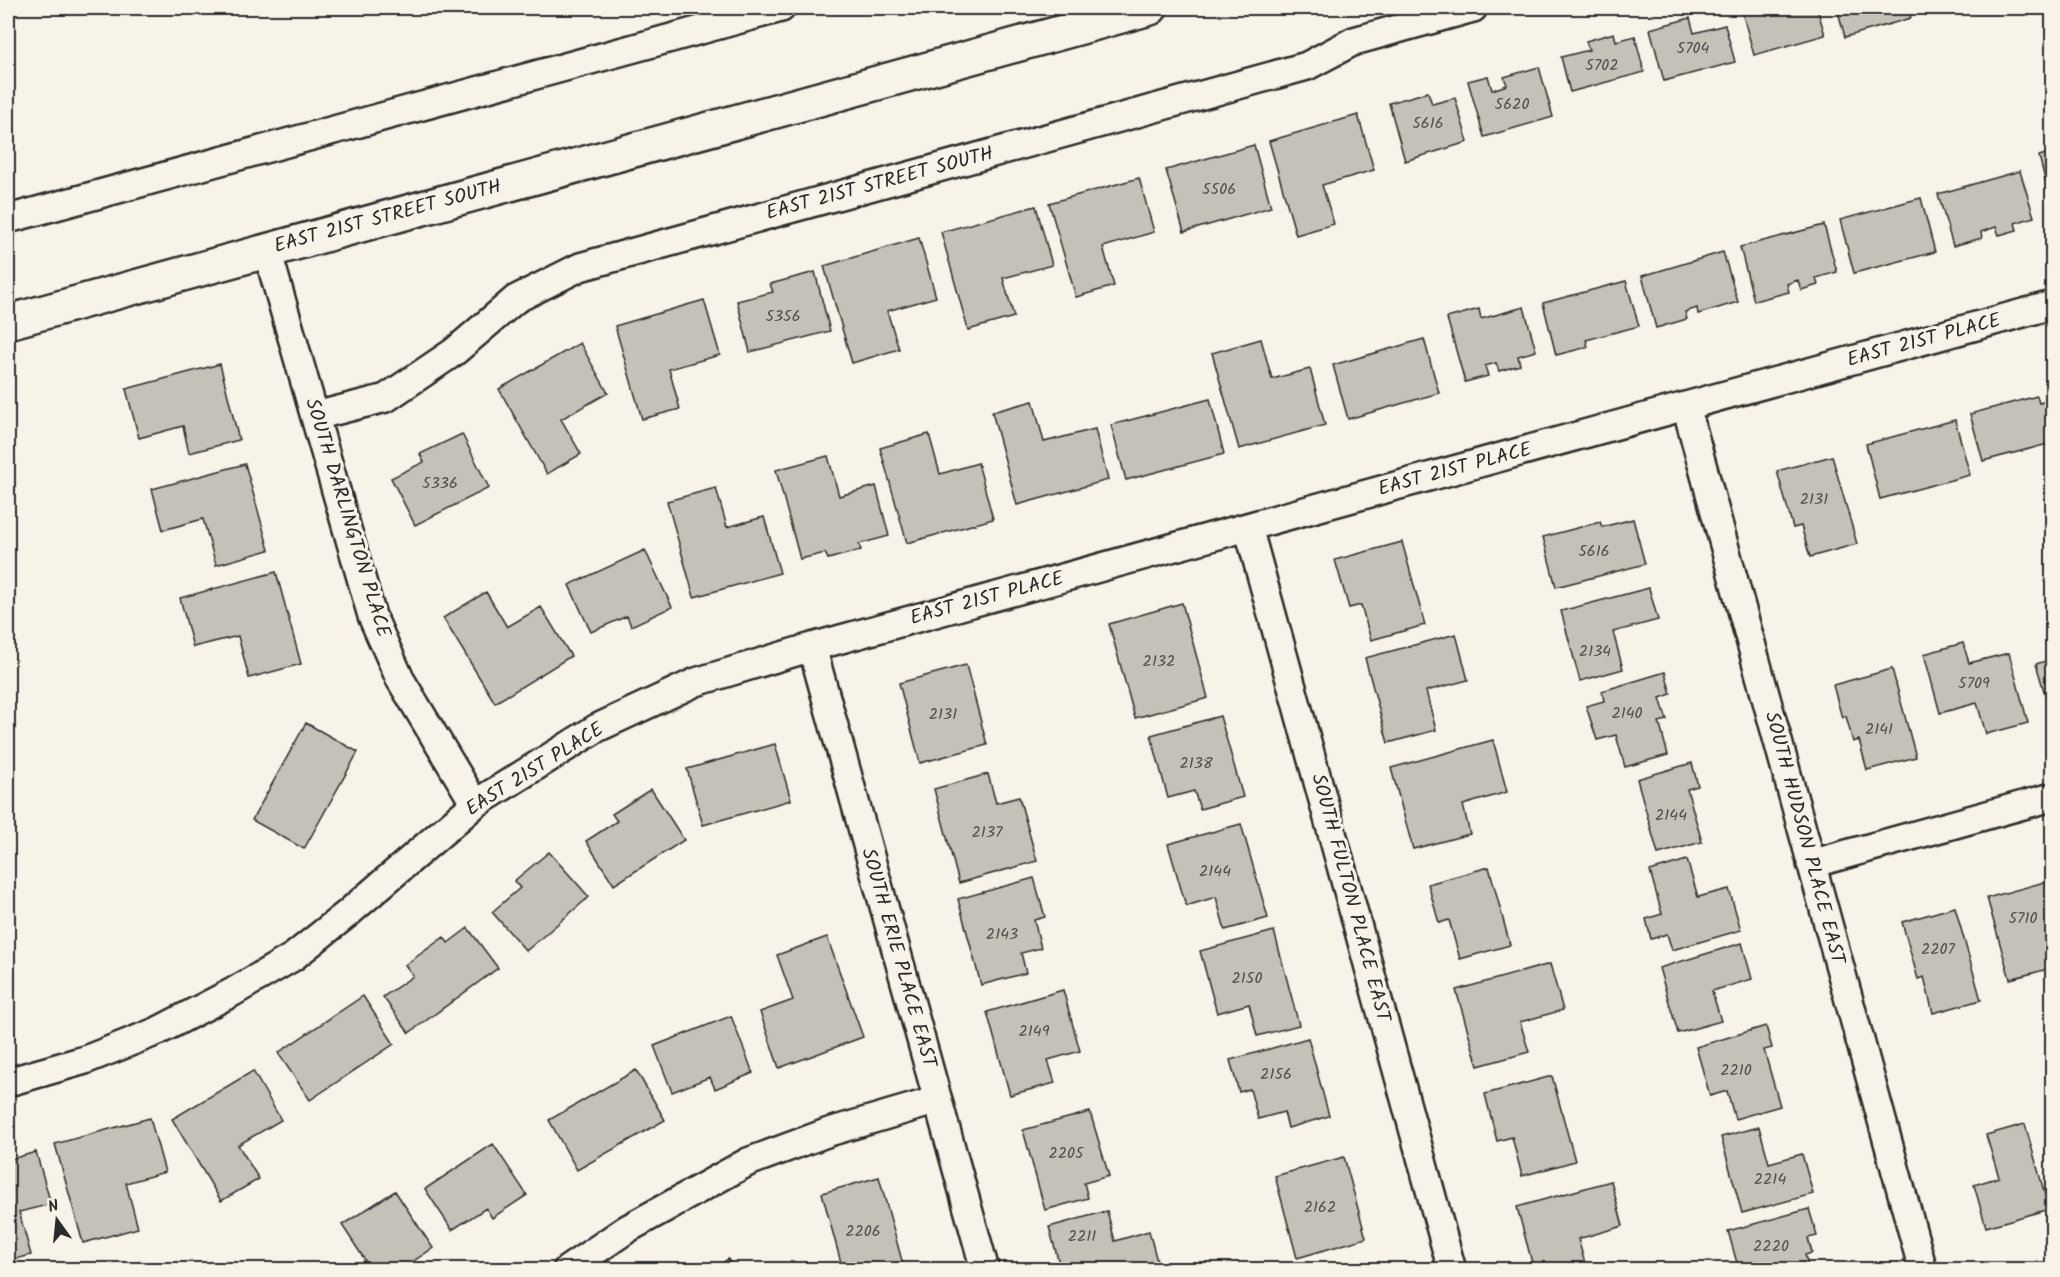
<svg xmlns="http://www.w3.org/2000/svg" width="2060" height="1277" font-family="Kalam,sans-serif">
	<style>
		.building { fill: #c4c1b9; stroke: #2b2b2b; stroke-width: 1.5 }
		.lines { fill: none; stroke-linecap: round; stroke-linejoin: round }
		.minor-casing { stroke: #2b2b2b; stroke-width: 32 }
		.secondary-casing { stroke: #2b2b2b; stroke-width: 38 }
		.minor { stroke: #f7f3e8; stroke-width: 27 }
		.secondary { stroke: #f7f3e8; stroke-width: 33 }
		.labels { text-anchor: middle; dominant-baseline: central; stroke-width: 6; stroke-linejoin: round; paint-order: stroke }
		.number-label { font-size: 16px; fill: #51504e }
		.street-label { font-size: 20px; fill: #2b2b2b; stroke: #f7f3e8 }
	</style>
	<rect width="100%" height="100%" fill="#f7f3e8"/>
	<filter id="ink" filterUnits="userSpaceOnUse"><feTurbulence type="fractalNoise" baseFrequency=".0167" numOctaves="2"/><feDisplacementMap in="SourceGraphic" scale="12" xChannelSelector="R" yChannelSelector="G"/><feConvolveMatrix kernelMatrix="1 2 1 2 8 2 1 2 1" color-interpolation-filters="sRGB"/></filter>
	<g filter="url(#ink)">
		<path class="building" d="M1741 8H1817L1825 35 1754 55Z
			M1837 8H1908L1911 18 1845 37Z
			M1690 18 1694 33 1725 25 1735 62 1664 81 1650 29Z
			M1614 33 1616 41 1635 36 1644 72 1570 92 1561 57 1589 50 1586 41Z
			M1539 67 1553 117 1484 137 1468 81 1488 76 1492 90 1507 85 1504 77Z
			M1428 92 1432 104 1455 98 1468 142 1405 161 1389 103Z
			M1358 115 1374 170 1322 185 1334 224 1296 235 1269 141Z
			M1254 145 1271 207 1184 232 1166 170Z
			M2052 152V207L2039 156Z
			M2020 171 2034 217 2015 223 2017 230 1999 235 1996 227 1981 232 1982 238 1953 246 1938 194Z
			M1139 178 1154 232 1103 247 1114 286 1076 297 1049 203Z
			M1921 198 1935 252 1854 273 1840 220Z
			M1036 206 1052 265 1003 278 1014 317 968 330 941 232Z
			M1824 225 1837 272 1816 278 1818 285 1801 290 1798 280 1787 284 1789 292 1754 301 1740 247Z
			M919 238 936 297 887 311 899 349 852 363 824 266Z
			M1723 252 1738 302 1698 314 1697 308 1685 312 1687 319 1656 328 1642 276Z
			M815 272 830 331 750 352 737 301 773 292 770 284Z
			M1626 281 1639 326 1586 340 1588 347 1556 355 1543 303Z
			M704 300 720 355 669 369 680 409 642 419 615 326Z
			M1524 307 1536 351 1518 356 1520 365 1499 371 1496 363 1485 366 1488 376 1465 382 1447 318 1479 309 1481 319Z
			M1261 339 1272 379 1310 369 1325 425 1239 449 1212 353Z
			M1424 339 1439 393 1348 419 1333 365Z
			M580 343 608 393 561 419 581 454 547 474 499 389Z
			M220 364 239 440 189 453 183 426 139 438 126 389Z
			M2037 396 2039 403 2052 400V443L1983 461 1970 414Z
			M1210 399 1224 454 1126 480 1111 425Z
			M1033 401 1044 442 1095 429 1108 480 1017 505 992 412Z
			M1955 420 1970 475 1880 499 1866 444Z
			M462 434 489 488 415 525 391 478 424 462 420 454Z
			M929 434 940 474 978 463 993 519 907 543 880 448Z
			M828 456 839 496 876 486 889 536 859 544 861 550 828 559 825 553 800 559 776 470Z
			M1832 456 1857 544 1810 557 1801 526 1793 528 1777 471Z
			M245 464 269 550 216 565 203 519 163 530 152 489Z
			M716 488 727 527 764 517 780 573 694 597 667 501Z
			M1633 519 1645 564 1556 587 1543 537 1600 522 1602 527Z
			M1402 542 1425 625 1371 640 1361 605 1349 608 1335 560Z
			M645 550 672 607 631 626 627 616 591 632 569 585Z
			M276 572 301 664 249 678 238 636 193 647 180 598Z
			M1649 588 1658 620 1613 632 1623 669 1580 681 1561 611Z
			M486 592 507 627 541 607 571 656 495 703 443 618Z
			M1182 603 1208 698 1135 718 1109 624Z
			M1456 634 1468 680 1426 691 1436 730 1388 743 1365 658Z
			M1963 643 1969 663 2009 653 2028 723 1986 734 1977 703 1940 713 1924 654Z
			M2052 659V718L2036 664Z
			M966 665 987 745 920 763 899 683Z
			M1892 669 1916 757 1867 770 1859 740 1853 742 1846 716 1842 718 1833 685Z
			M1665 672 1671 694 1660 698 1667 720 1659 722 1668 755 1625 767 1616 735 1597 740 1586 706 1604 701 1602 691Z
			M1220 716 1243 797 1200 809 1194 791 1168 798 1151 735Z
			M306 723 358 752 304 849 252 820Z
			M1493 740 1507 792 1463 805 1470 834 1413 849 1391 768Z
			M775 744 791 800 703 825 687 769Z
			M1692 763 1698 786 1687 789 1702 842 1658 854 1637 779Z
			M988 774 996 803 1019 797 1037 861 959 883 934 789Z
			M651 789 684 840 614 885 586 841 617 821 612 814Z
			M1241 824 1268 918 1225 930 1216 897 1186 906 1168 844Z
			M549 852 589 897 526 951 492 912 520 888 514 881Z
			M1687 860 1698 897 1729 889 1741 930 1672 950 1667 934 1651 939 1646 919 1662 914 1650 871Z
			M1489 867 1510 945 1460 959 1449 920 1439 923 1428 884Z
			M1034 878 1045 917 1034 920 1041 948 1021 953 1026 973 981 985 958 899Z
			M2048 881 2050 889 2052 888V939L2046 941 2052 968 2010 979 1987 898Z
			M1955 907 1981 1000 1933 1013 1924 977 1918 979 1902 922Z
			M468 928 498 968 409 1033 383 997 413 976 405 965 444 937 448 943Z
			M1274 931 1299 1025 1257 1036 1249 1004 1217 1013 1200 951Z
			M827 937 863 1037 779 1068 760 1012 793 1000 777 955Z
			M1742 943 1752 979 1712 991 1721 1021 1678 1033 1659 968Z
			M1550 964 1563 1010 1520 1022 1529 1052 1478 1066 1456 990Z
			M1063 990 1080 1051 1048 1060 1055 1083 1010 1095 987 1012Z
			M363 996 394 1044 310 1100 278 1053Z
			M731 1016 753 1073 715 1089 710 1077 672 1092 654 1046Z
			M1766 1026 1772 1048 1764 1050 1780 1106 1735 1119 1727 1091 1710 1096 1696 1047Z
			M1308 1038 1329 1116 1288 1128 1284 1112 1258 1119 1250 1089 1239 1092 1230 1060Z
			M636 1070 665 1120 577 1170 549 1120Z
			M253 1071 281 1120 238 1145 259 1179 221 1201 172 1119Z
			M1552 1076 1575 1161 1522 1176 1512 1137 1497 1141 1485 1094Z
			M1090 1112 1109 1176 1084 1183 1088 1198 1045 1210 1023 1130Z
			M150 1118 165 1172 126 1183 138 1228 83 1243 55 1144Z
			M2025 1124 2049 1209 1986 1227 1974 1185 1999 1177 1986 1135Z
			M1759 1127 1769 1163 1802 1154 1813 1194 1742 1213 1721 1137Z
			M493 1144 527 1195 492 1218 486 1208 452 1230 425 1189Z
			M36 1152 51 1204 19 1212 31 1255 8 1261V1160Z
			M1344 1157 1366 1238 1297 1258 1275 1176Z
			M879 1177 904 1268 843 1270 822 1193Z
			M1611 1181 1623 1226 1578 1239 1587 1270H1534L1517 1207Z
			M395 1191 433 1248 400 1270H349L365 1260 342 1225Z
			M1809 1209 1817 1236 1808 1238 1812 1253 1805 1255 1809 1270H1761L1760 1267 1739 1270 1728 1231Z
			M1107 1211 1115 1241 1149 1231 1157 1261 1140 1266 1141 1270H1061L1049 1227Z
			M728 1259 734 1270H711Z"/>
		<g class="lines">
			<defs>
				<path id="minor" d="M8 219 781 8
					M267 250 372 616 400 679 475 804
					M1686 406 1923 1270
					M315 416 386 398 454 352 516 299 580 267 1307 66 1354 41 1473 8
					M1248 527 1452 1270
					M812 647 985 1270
					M1811 864 2052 797
					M8 1082 85 1060 158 1031 233 992 293 957 347 914 475 804 597 728 696 682 812 647 2052 305
					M567 1270 627 1229 748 1162 829 1132 938 1100"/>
				<path id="secondary" d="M8 322 1150 8"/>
			</defs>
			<use href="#minor" class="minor-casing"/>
			<use href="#secondary" class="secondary-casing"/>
			<use href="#minor" class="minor"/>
			<use href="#secondary" class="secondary"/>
		</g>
	</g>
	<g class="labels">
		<g class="number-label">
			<text x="1693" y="48">5704</text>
			<text x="1602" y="65">5702</text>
			<text x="1512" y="104">5620</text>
			<text x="1428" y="123">5616</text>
			<text x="1219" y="189">5506</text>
			<text x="783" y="316">5356</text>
			<text x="440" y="483">5336</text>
			<text x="1814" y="499">2131</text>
			<text x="1594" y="551">5616</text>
			<text x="1595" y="651">2134</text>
			<text x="1159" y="661">2132</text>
			<text x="1974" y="683">5709</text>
			<text x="1627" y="713">2140</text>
			<text x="943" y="714">2131</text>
			<text x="1879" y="729">2141</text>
			<text x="1196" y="763">2138</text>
			<text x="1671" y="815">2144</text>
			<text x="987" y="832">2137</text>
			<text x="1215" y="871">2144</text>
			<text x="2023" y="918">5710</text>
			<text x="1002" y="934">2143</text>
			<text x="1938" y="949">2207</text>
			<text x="1247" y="978">2150</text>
			<text x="1034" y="1031">2149</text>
			<text x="1736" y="1070">2210</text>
			<text x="1276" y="1074">2156</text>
			<text x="1066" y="1153">2205</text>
			<text x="1770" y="1179">2214</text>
			<text x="1320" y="1207">2162</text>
			<text x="863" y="1231">2206</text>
			<text x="1082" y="1236">2211</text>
			<text x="1771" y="1246">2220</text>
		</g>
		<g class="street-label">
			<text transform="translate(880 184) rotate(-15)">EAST 21ST STREET SOUTH</text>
			<text transform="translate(388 217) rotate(-15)">EAST 21ST STREET SOUTH</text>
			<text transform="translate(1924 341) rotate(-15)">EAST 21ST PLACE</text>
			<text transform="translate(1455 470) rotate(-15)">EAST 21ST PLACE</text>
			<text transform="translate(347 518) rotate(73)">SOUTH DARLINGTON PLACE</text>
			<text transform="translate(987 599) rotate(-15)">EAST 21ST PLACE</text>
			<text transform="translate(535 770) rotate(-32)">EAST 21ST PLACE</text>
			<text transform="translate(1804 838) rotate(75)">SOUTH HUDSON PLACE EAST</text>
			<text transform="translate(1350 898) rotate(75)">SOUTH FULTON PLACE EAST</text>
			<text transform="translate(898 958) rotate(74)">SOUTH ERIE PLACE EAST</text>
		</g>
	</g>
	<rect width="2060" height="1277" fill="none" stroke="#f7f3e8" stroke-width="30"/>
	<rect x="15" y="15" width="2030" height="1247" fill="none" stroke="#2b2b2b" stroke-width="2" filter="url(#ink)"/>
	<g transform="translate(57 1220) rotate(345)" stroke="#f7f3e8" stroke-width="4.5" paint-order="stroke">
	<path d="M0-4.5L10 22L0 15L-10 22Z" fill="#2b2b2b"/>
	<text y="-9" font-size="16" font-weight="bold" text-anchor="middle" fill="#2b2b2b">N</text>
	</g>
</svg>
